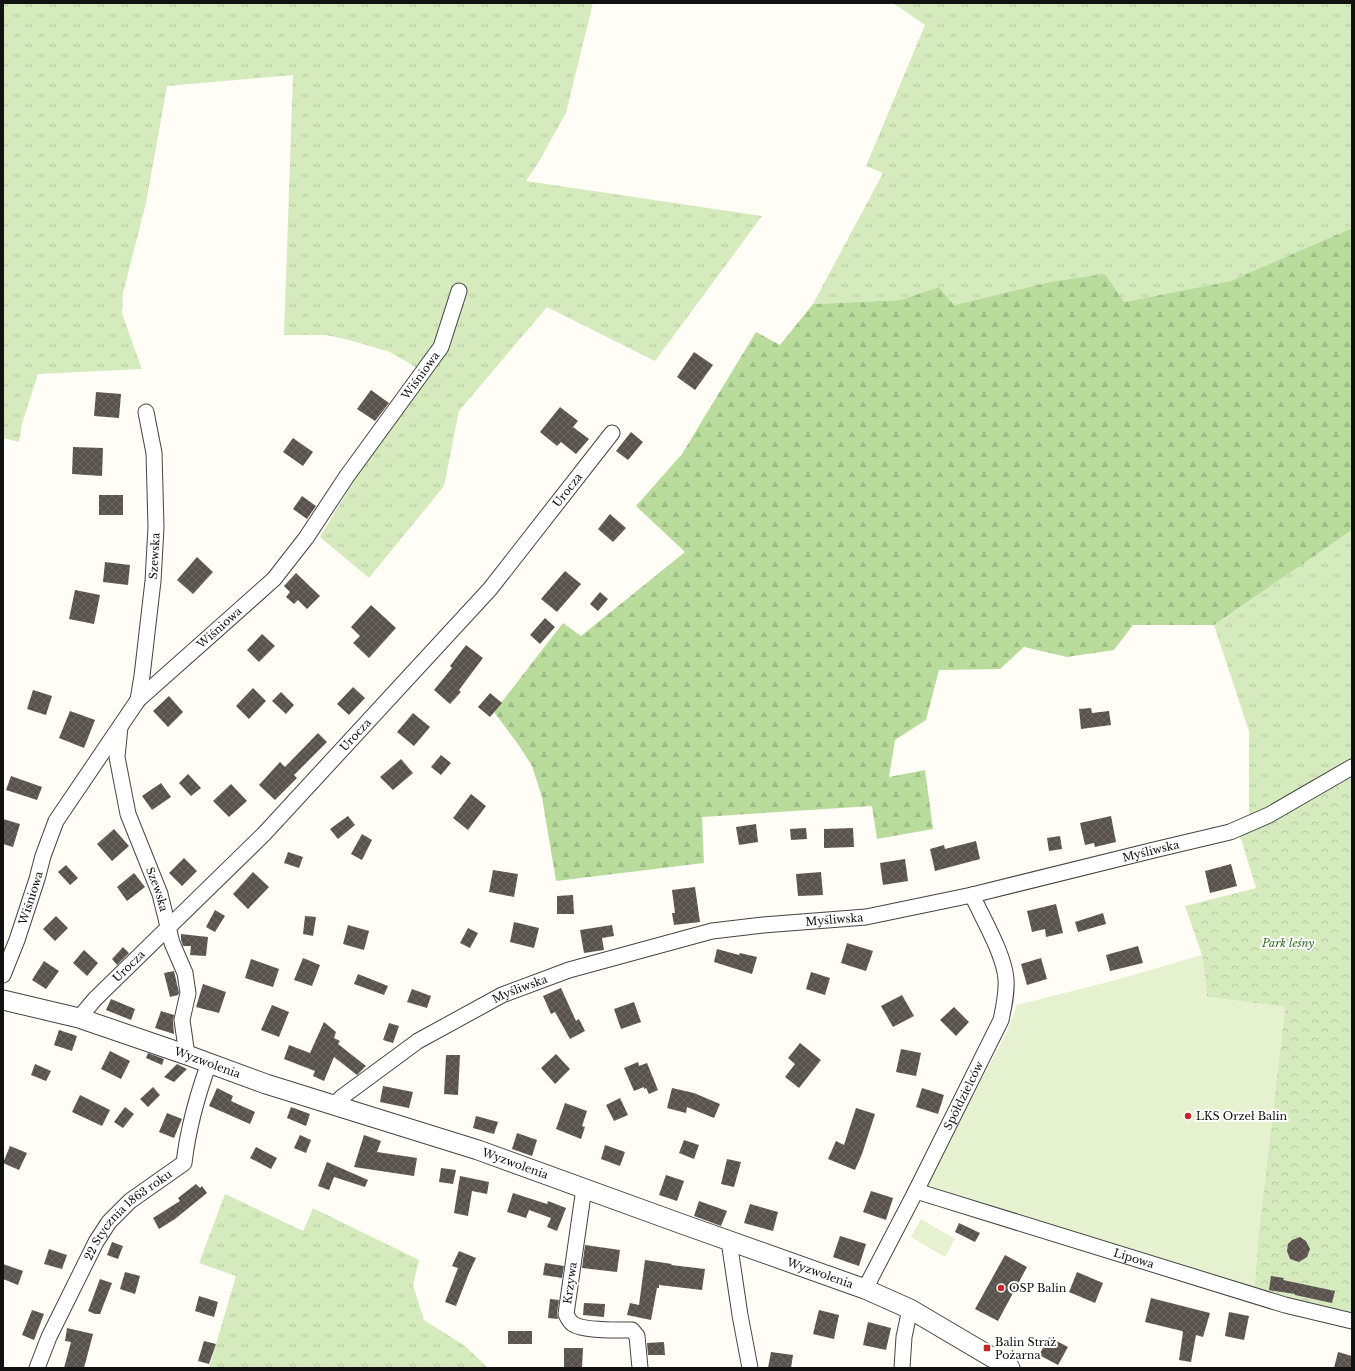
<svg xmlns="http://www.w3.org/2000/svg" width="1355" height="1371" font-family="'Libre Baskerville',serif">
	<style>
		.grass { fill: url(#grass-tufts) }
		.forest { fill: url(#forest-firs) }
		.park { fill: url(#park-crowns) }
		.pitch { fill: #e6f2cf }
		.building { fill: url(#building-cross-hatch) }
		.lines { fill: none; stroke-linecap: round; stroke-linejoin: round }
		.minor-casing { stroke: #444; stroke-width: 17 }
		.tertiary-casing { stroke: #444; stroke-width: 21 }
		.minor { stroke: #fff; stroke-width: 15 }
		.tertiary { stroke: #fff; stroke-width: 19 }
		.poi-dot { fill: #c4262e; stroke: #fff; stroke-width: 1.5 }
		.labels { text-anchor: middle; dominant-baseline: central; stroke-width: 4; stroke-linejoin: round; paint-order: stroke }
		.street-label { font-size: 11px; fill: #111; stroke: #fff }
		.park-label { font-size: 11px; font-style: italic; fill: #2f6b1f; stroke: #fff }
		.poi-label { font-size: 11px; fill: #111; stroke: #fff; text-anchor: start }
	</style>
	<defs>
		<pattern id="grass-tufts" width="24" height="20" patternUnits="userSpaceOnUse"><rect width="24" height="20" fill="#d5ebbd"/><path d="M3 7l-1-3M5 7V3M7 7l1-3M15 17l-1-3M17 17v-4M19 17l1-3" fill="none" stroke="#b6c8a1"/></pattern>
		<pattern id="forest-firs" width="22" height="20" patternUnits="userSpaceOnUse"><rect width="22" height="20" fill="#b9dc9c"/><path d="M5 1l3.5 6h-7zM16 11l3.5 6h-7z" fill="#9ebc85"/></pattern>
		<pattern id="park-crowns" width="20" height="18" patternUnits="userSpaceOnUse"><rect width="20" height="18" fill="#d5ebbd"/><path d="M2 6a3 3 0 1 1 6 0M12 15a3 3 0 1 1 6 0" fill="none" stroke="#b6c8a1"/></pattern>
		<pattern id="building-cross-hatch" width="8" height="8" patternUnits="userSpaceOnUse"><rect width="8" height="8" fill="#5a524d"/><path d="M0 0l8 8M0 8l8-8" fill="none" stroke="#6d6662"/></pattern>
	</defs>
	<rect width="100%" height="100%" fill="#fffdf5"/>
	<path class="grass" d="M3 3H593L566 113 538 163 526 181 762 216 655 361 547 307 459 411 444 486 369 578 320 537 384 431 427 374 390 352 349 340 326 335H284L293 75 167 86 146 203 123 293 122 314 142 369 38 374 22 424 19 442 3 438Z
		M893 3H1352V228L1230 281 1124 302 1050 282 954 305 939 287 900 300 813 304 883 173 866 166 925 25Z
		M1352 530V759L1323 777 1249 819V731L1214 625Z
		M225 1194 303 1231 313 1208 419 1260 413 1285 424 1320 465 1346 488 1368H209L236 1276 199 1263Z"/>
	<path class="forest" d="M1352 228V530L1214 625H1133L1114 650 1067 657 1024 647 1000 669 939 670 926 720 895 740 889 777 925 770 933 829 877 839 872 806 702 817 704 863 556 881 542 797 532 766 520 747 494 712 563 623 581 636 685 552 636 506 682 454 756 332 780 345 813 304 900 300 939 287 954 305 1050 282 1105 274 1124 302 1230 281Z"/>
	<path class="park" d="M1352 774V1312L1254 1293 1259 1230 1285 1007 1207 997 1202 955 1185 906 1256 888 1240 836Z"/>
	<path class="pitch" d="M1202 955 1207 997 1285 1007 1259 1230 1254 1293 1081 1251 924 1186 1006 1034 1017 1005 1112 981Z
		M921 1219 955 1239 945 1257 911 1237Z"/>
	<path class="building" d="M694 352 713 365 695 390 677 377Z
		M371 390 389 403 375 421 357 409Z
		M96 392 121 394 119 418 94 416Z
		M560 407 578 421 573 427 589 439 576 454 561 442 557 446 540 432Z
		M631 432 643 442 628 460 616 451Z
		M293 438 313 452 303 466 283 452Z
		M73 447 103 448 102 476 72 474Z
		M99 495H123V515H99Z
		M302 496 316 506 307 519 293 509Z
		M610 514 626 528 613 542 598 529Z
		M197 557 213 572 193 594 177 580Z
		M105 562 130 565 128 585 103 582Z
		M565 571 581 584 557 612 541 599Z
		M296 573 320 596 307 609 298 600 294 604 286 597 290 592 284 586Z
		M75 590 100 595 94 624 69 619Z
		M600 592 608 599 598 611 590 604Z
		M371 605 396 628 369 658 353 643 360 636 351 627Z
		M545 618 555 627 540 644 530 635Z
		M262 634 275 646 259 662 247 650Z
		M466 645 483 658 459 690 461 692 450 704 434 690 452 668 450 666Z
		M353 687 365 698 349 715 337 704Z
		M253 688 266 701 249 719 236 706Z
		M33 690 52 696 46 715 27 709Z
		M281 692 294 705 286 714 272 701Z
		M490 693 502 703 490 717 478 707Z
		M169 696 183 712 168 727 153 711Z
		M1091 708 1092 713 1109 711 1111 725 1081 729 1079 709Z
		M70 711 95 720 84 748 59 738Z
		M413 713 430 727 414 746 397 732Z
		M318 733 327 742 294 775 297 778 275 800 259 785 280 762 285 767Z
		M441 755 451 763 441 775 431 767Z
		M401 759 413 773 393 790 380 777Z
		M188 774 201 788 191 796 179 783Z
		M11 776 42 787 37 800 6 790Z
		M161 783 171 797 152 810 142 796Z
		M231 784 247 801 229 817 213 801Z
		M471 794 486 806 468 830 453 818Z
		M348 816 355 825 338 839 330 829Z
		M1111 816 1116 842 1095 847 1094 843 1085 845 1080 823Z
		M3 819 20 824 13 847 3 844Z
		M756 824 758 842 739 845 736 827Z
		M806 828 807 839 791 840 790 829Z
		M853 828 854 847 824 848V829Z
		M114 829 129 846 112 861 97 844Z
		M362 834 372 840 362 860 351 854Z
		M1060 836 1062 849 1049 851 1047 838Z
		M976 841 980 859 935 871 930 849 944 845 945 849Z
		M288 852 303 857 299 868 284 863Z
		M184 858 197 871 182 886 169 873Z
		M905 859 908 881 883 885 880 863Z
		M1231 864 1237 886 1210 893 1205 871Z
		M66 865 78 878 70 885 58 872Z
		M493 870 518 874 514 897 489 892Z
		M253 872 269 887 248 909 233 894Z
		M821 872 823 895 798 896 796 874Z
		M134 873 145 887 127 901 117 887Z
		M695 887 700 922 674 925 672 913H675L672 890Z
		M573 895 574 914H557V896Z
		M1056 904 1063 933 1046 937 1045 929 1032 932 1027 911Z
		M215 910 225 916 215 932 206 927Z
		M1103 913 1106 924 1078 932 1075 922Z
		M56 916 68 928 55 941 43 929Z
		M305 916 316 917 313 936 303 934Z
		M514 922 539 928 534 948 510 942Z
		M348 925 369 931 364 950 343 944Z
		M612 925 614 936 602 938 604 950 584 953 580 930Z
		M468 928 478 933 470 948 460 943Z
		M181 934 208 937 206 956 190 955 191 946H183L181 940Z
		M847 943 873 951 866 971 841 963Z
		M1138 946 1143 963 1110 971 1106 955Z
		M123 947 129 953 117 965 112 959Z
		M717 949 739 955 740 953 757 957 752 974 714 962Z
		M84 950 98 963 87 976 73 963Z
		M303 958 320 965 312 986 294 980Z
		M1041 958 1047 979 1027 985 1021 964Z
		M251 959 279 969 273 987 245 978Z
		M44 961 59 971 46 989 32 980Z
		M174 971 179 993 178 995 170 997 164 973Z
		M811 972 830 978 825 995 806 989Z
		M358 974 388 986 384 995 354 984Z
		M203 984 226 992 219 1013 196 1007Z
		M561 988 576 1021 579 1019 585 1031 570 1039 555 1012 551 1014 543 996Z
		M412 989 431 996 427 1008 407 1002Z
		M902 995 914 1016 893 1027 881 1006Z
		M111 999 135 1009 131 1020 106 1010Z
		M634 1002 641 1022 621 1029 614 1009Z
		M272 1005 289 1012 279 1037 261 1030Z
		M954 1007 969 1022 956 1036 940 1020Z
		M161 1011 174 1015 173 1021 174 1034 155 1028Z
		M324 1022 336 1032 334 1038 340 1041 338 1044 366 1066 357 1075 334 1057 324 1081 313 1076 315 1071 284 1059 289 1045 310 1053Z
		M389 1023 399 1026 393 1043 383 1040Z
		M59 1030 77 1036 72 1051 54 1045Z
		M800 1043 821 1060 799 1088 785 1077 795 1064 788 1058Z
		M901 1049 921 1053 916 1076 896 1072Z
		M110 1051 130 1061 121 1079 101 1069Z
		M148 1053 164 1059 162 1065 146 1058Z
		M556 1054 570 1069 555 1084 541 1068Z
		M446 1055H460L458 1095 444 1094Z
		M638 1062 639 1066 647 1063 658 1090 649 1094 646 1088 644 1089V1087L634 1091 624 1068Z
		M35 1064 51 1071 46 1081 31 1075Z
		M177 1064 187 1069 174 1082 164 1077Z
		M383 1086 413 1092 409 1108 380 1102Z
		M153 1087 160 1095 148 1107 140 1099Z
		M217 1088 233 1096 231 1101 255 1112 250 1124 209 1106Z
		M672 1088 694 1093 720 1104 714 1118 687 1107 686 1113 667 1108Z
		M922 1088 944 1095 938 1114 916 1107Z
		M80 1095 110 1110 102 1126 72 1112Z
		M620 1098 628 1115 614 1121 606 1105Z
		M565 1103 587 1111 582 1126 585 1127 581 1139 556 1129Z
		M125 1107 134 1114 123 1128 114 1122Z
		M291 1107 310 1114 306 1126 287 1118Z
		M856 1108 875 1114 862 1154 855 1170 828 1159 836 1141 844 1145Z
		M167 1113 182 1119 174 1138 159 1132Z
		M476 1116 498 1122 494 1134 473 1128Z
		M517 1133 537 1140 532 1156 512 1149Z
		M300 1135 311 1140 306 1153 294 1148Z
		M364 1135 381 1141 377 1152 417 1158 414 1176 354 1167Z
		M684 1140 699 1145 694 1159 679 1153Z
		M605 1145 625 1152 620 1166 601 1159Z
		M10 1146 27 1153 19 1170 3 1163Z
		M256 1147 277 1158 271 1169 250 1158Z
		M727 1159 741 1162 734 1187 721 1184Z
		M327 1162 368 1180 365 1187 334 1177 329 1190 318 1186Z
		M441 1168 456 1170 453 1184 439 1182Z
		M666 1175 684 1181 677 1201 659 1195Z
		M460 1176 489 1182 487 1194 472 1191 468 1216 454 1213Z
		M196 1184 200 1188 202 1186 207 1193 175 1219 159 1229 153 1218 180 1201 178 1198Z
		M871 1191 893 1198 886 1220 863 1212Z
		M513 1193 547 1204 548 1201 566 1208 557 1231 547 1227 551 1218 529 1210 526 1218 507 1212Z
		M699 1201 727 1211 721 1226 694 1216Z
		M750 1204 778 1212 773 1231 744 1223Z
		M959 1223 980 1233 975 1242 955 1232Z
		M840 1236 866 1244 859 1266 833 1257Z
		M1300 1237 1306 1241 1310 1249 1307 1257 1299 1262 1290 1259 1287 1251 1288 1244 1292 1240Z
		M112 1242 123 1246 118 1259 107 1255Z
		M585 1245 620 1250 617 1272 582 1268Z
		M49 1249 67 1255 62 1269 44 1264Z
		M459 1251 476 1258 469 1273 456 1306 445 1302 458 1268 452 1266Z
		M1005 1255 1027 1267 998 1321 975 1309Z
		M645 1260 672 1264 671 1265 705 1269 702 1290 659 1285V1288H657L651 1320 627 1315 630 1303 639 1305Z
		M545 1263 564 1266 562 1278 543 1275Z
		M3 1264 23 1271 18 1285 3 1279Z
		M125 1272 140 1276 135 1294 120 1289Z
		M1077 1272 1103 1283 1095 1303 1069 1292Z
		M1271 1276 1284 1278 1283 1280 1335 1291 1332 1303 1295 1295V1294L1269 1290Z
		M100 1279 112 1283 100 1314H95L88 1311Z
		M199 1296 218 1302 214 1317 195 1311Z
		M1151 1298 1210 1313 1203 1337 1196 1335 1191 1362 1179 1360 1183 1332 1182 1331 1145 1322Z
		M550 1299 559 1300 557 1313 558 1319 548 1318Z
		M584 1303 605 1304 604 1317 583 1315Z
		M32 1310 44 1314 34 1340 22 1335Z
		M819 1310 839 1315 834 1339 813 1334Z
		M1229 1312 1249 1316 1244 1340 1225 1336Z
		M868 1322 891 1328 886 1350 863 1345Z
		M67 1328 93 1334 84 1368H64L71 1342 65 1341Z
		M508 1331H532V1344H508Z
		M1049 1337 1068 1347 1058 1365 1039 1355Z
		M204 1341 216 1344 209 1364 198 1361Z
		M664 1342 665 1355H648L647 1343Z
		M564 1348H583L582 1368H564Z
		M771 1352 793 1355 791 1368H768Z
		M1338 1352 1352 1356V1368H1334Z"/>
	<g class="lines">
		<defs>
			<g id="minor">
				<path id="s1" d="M138 700 142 676 153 581 156 527 154 453 146 412"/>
				<path id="s2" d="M120 727 117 757 128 814 160 894 172 943 185 973 188 993 182 1020 187 1055"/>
				<path id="s3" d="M3 975 17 940 37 879 43 856 56 821 138 700 274 579 306 538 347 476 441 347 459 291"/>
				<path id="s4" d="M79 1018 95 999 264 834 490 589 612 433"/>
				<path id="s5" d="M334 1106 342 1097 418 1041 502 995 569 970 712 931 763 925 866 917 972 895 1154 850 1230 832 1269 815 1352 767"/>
				<path d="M584 1188 566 1314C568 1318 569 1321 573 1324 583 1331 619 1330 632 1330L637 1336 640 1368"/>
				<path id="s6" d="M916 1191 1285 1305 1352 1321"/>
				<path d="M729 1241 740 1315 750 1368"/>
				<path id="s7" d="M865 1289 916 1191 1001 1020C1004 1006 1007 993 1006 979 1004 954 983 919 972 895"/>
				<path id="s8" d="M37 1368 49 1337 96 1242 109 1222 130 1201 184 1163C188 1129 197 1096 209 1063"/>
				<path d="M902 1368 904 1337 910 1309"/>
			</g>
			<g id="tertiary">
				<path id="s9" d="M3 1000 79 1018 187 1055 266 1084 478 1150 682 1224 865 1289 910 1309 1010 1368"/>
			</g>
		</defs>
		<use href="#minor" class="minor-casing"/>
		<use href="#tertiary" class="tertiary-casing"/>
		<use href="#minor" class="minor"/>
		<use href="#tertiary" class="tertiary"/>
	</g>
	<g class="poi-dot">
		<circle cx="1188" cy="1116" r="4"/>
		<circle cx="1001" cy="1288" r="4"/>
		<rect x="983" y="1344" width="8" height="8" rx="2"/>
	</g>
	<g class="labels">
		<g class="street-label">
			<text stroke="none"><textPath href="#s3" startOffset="742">Wiśniowa</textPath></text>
			<text stroke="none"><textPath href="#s4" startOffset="720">Urocza</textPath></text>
			<text stroke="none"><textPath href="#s1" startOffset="145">Szewska</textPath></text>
			<text stroke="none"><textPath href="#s3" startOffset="418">Wiśniowa</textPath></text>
			<text stroke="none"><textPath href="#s4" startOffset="396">Urocza</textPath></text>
			<text stroke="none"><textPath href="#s5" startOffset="869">Myśliwska</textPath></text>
			<text stroke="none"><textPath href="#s2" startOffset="169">Szewska</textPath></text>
			<text stroke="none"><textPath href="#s3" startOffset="82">Wiśniowa</textPath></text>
			<text stroke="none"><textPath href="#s5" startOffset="545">Myśliwska</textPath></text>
			<text stroke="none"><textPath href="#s4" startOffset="72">Urocza</textPath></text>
			<text stroke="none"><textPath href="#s5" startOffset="221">Myśliwska</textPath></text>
			<text stroke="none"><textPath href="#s9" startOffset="214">Wyzwolenia</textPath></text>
			<text stroke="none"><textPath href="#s7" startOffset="217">Spółdzielców</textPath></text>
			<text stroke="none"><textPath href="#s9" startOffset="538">Wyzwolenia</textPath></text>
			<text stroke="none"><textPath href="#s8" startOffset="181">22 Stycznia 1863 roku</textPath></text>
			<text stroke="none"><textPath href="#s6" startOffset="228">Lipowa</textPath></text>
			<text stroke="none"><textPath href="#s9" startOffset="862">Wyzwolenia</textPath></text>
			<text transform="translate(570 1283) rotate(-82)">Krzywa</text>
		</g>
		<g class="park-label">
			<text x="1288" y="943">Park leśny</text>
		</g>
		<g class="poi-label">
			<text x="1196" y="1116">LKS Orzeł Balin</text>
			<text x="1009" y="1288">OSP Balin</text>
			<text x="995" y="1342">Balin Straż<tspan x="995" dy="13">Pożarna</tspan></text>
		</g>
	</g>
	<rect width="1355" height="1371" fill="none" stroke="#111111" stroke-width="8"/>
</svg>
